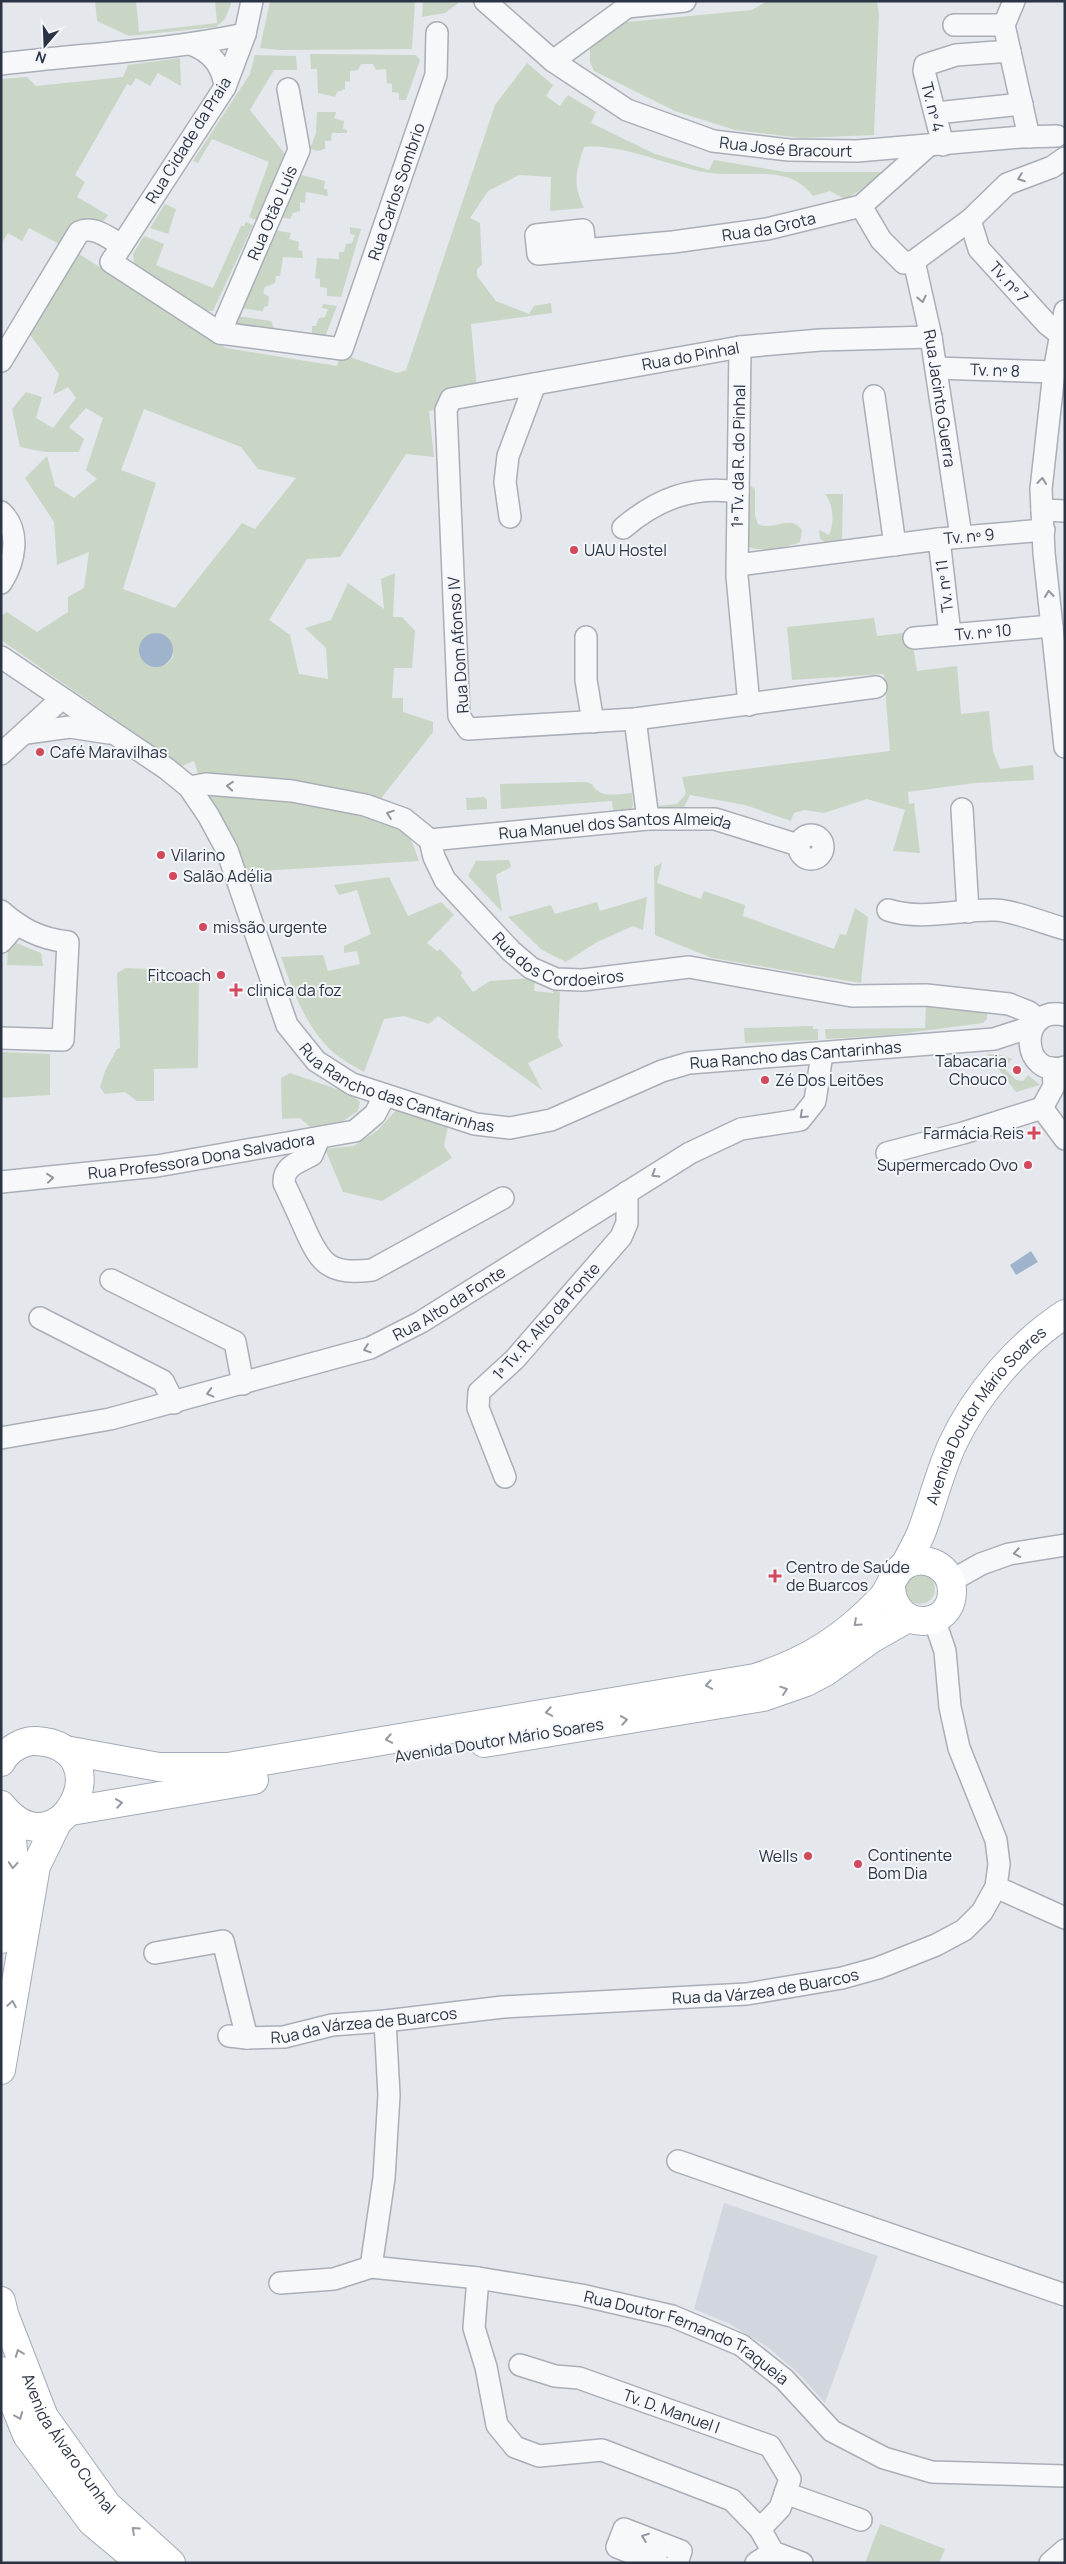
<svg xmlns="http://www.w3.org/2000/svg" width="1066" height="2564" font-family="Manrope,sans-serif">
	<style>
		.built { fill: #d2d6de }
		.green { fill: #c9d6c5; fill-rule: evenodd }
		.water { fill: #9fb4cc }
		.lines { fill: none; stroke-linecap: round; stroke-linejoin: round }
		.minor-casing { stroke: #a9aeb7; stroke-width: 24 }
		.major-casing { stroke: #a3abb8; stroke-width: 30 }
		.minor { stroke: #f7f8fa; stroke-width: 21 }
		.major { stroke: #fff; stroke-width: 28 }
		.oneway { stroke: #9196a0 }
		.oneway2 { stroke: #959aa2 }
		.poi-dot { fill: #d1495b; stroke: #f4f6f9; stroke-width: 2 }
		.labels { text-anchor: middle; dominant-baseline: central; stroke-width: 4; stroke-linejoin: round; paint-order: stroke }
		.street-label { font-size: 16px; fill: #2b3445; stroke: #f4f6f9 }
		.poi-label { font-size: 16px; fill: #2b3445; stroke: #f4f6f9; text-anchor: start }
	</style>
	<rect width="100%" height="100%" fill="#e4e7ec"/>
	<path class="built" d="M724 2203 878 2256 825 2403 799 2374 769 2348 730 2324 694 2309Z"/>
	<path class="green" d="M95 1H136L139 32 217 23 215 1H232L225 19 216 27 129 36 97 21Z
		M270 1H415L412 49 280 50 260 48Z
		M423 1H461L445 13 422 17Z
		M767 1H877L879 14 874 135 801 138 735 130 675 111 594 71 590 62V49L603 36 627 22 752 10Z
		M310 54 416 55 420 60 406 100H399V93L392 92V84L387 83 386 69 376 70 373 64H361L358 70 350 71V82L345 81V89L337 92 335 97 318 93 317 69H311Z
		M255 55 296 56 297 70H274L250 110 285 154 256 220 249 217 269 162 212 139 198 163 193 161 250 74Z
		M180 58 181 86 158 73 150 86 136 78 131 86 127 84 75 175 85 182 77 197 108 215 102 223 63 246 29 228 22 241 8 233 3 241 1 240V79L27 77 36 86 123 77 128 65Z
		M527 63 553 85 546 96 560 106 568 95 596 112 591 123 655 154 709 170 714 160 786 172H884L859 191 845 199 830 191 813 196C805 186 796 179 782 176 759 171 733 176 710 173 669 167 623 143 584 147 576 173 572 182 584 208L550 211 551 177 519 175 488 191 470 218 480 223 482 265 477 269V276L496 301 529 314 534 306 551 303 552 313 471 324 477 389 442 409 429 411 434 457 406 454 340 557 307 559 269 620 290 635 299 674 328 679 326 648 305 628 331 620 348 583 384 609 381 579 395 573 393 617H402L415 631 412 668H394L392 698H403V712L433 722V732L376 805 200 780 194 761 182 766 1 640V616L7 612 37 632 68 612V597L84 588 89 552 57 565 54 522 25 478 47 456 55 486 74 498 97 479 86 470 103 418 86 408 69 427 84 439 79 452H45L20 447 12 409 26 392 42 397 36 418 53 428 76 398 68 387 53 395 59 374 28 332 76 252 226 348 337 366 341 354 397 373 406 370 495 105ZM144 409 241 447 258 469 296 478 255 529 242 523 175 608 123 589 156 483 121 470ZM157 633C171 636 171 644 173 657L166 665 151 634Z
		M317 112H336L334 118 344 121 343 129 347 130V133H332L331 141H325V149L318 151 310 149 316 133Z
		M298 174 325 181 324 189H327L328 196 306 192 305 203 300 202V211L293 213 290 219 280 217Z
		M165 204 176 209 168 234 150 228Z
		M246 222 253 225 213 311H208L139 268 134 262 133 254 144 236 164 244 156 265 213 288 241 226H244Z
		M350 227 361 229 341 297 327 296V288L320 287V279L315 278 317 258 339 259V252H344L346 244 352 243 355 235 350 234Z
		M274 230 291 233 289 239 299 242 298 250 302 251 303 258 283 257 280 276H276L275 283 265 287 263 293 269 297 268 306 264 307 263 311 239 308Z
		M323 304 337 306 325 337 322 340 238 326 234 321 236 316 271 321 276 332 312 333V326H316L319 318 325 317 328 309 322 308Z
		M751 486 755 489V515L758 524C773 532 790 513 802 530L800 542C786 548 760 553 746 546L743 487Z
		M825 494H843L842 541 827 543 820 539 819 530 829 535C835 523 833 503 825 494Z
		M874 618 877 636 911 632 917 671 957 666 961 714 989 711 993 751 1000 769 1033 765 1034 780 975 783 908 792 909 804 914 803 920 853 893 851 905 810 867 799 824 813 804 810 794 813 791 821 745 805 690 795 684 807 657 808V806L677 804 686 794 682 777 890 751 884 674 792 680 787 627Z
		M586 782 592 784C600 799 616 794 632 793L633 806 630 810 613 812 612 801 501 809 500 784Z
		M207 792 261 793 395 821 410 837 419 861 246 872Z
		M484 797 487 800V809L467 810 466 798Z
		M509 860 511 867 496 875 502 912 468 876 476 861Z
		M662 863 657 883 701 899 704 891 745 905 743 916 834 949 840 934 846 935 855 908 868 917 861 983 712 958 655 935 654 867Z
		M389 877 408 916 441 902 454 915 427 943 437 951 440 949 462 972 461 976 473 992 490 981 535 978 534 991 553 993 554 990 560 992 558 1037 563 1046 528 1063 542 1090 438 1016 429 1024 404 1016 384 1019 364 1072C354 1066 342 1060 334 1053 306 1028 293 991 281 957L323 955 328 971 360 964 357 951 344 953V946L371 934 357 890 339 895 334 885Z
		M647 897 643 930 633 926 597 942 566 962 542 950 508 917 551 905 555 914 597 902 600 911Z
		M14 942 41 953 43 966 7 965 8 951Z
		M126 968 199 971 198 1068 154 1069V1101H137L125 1092 105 1094 100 1087 105 1071 117 1049 120 1048 117 973Z
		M926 1005 984 1011 987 1014V1019L983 1023 891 1035 826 1039 825 1029 925 1028Z
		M813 1026V1029H818V1040L745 1043 744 1028Z
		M1 1052 50 1054V1095L1 1098Z
		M987 1054H998L1012 1059 1004 1068 1016 1080 1023 1081 1028 1075 1040 1085 1016 1092Z
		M290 1073 351 1094 360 1102 358 1111 343 1121 310 1127 300 1118 282 1119 281 1078Z
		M397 1109 448 1126 444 1146 452 1158 382 1201 343 1192 325 1149 354 1146 378 1130Z
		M905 1589a15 15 0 1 1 30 0a15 15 0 1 1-30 0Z
		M880 2524 945 2549 939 2563H865Z"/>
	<path class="water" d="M139 650a17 17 0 1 1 34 0a17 17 0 1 1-34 0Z
		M1031 1251 1038 1262 1016 1275 1010 1265Z"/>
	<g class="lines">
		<defs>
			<g id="minor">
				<path id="s1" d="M252 1 245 34 225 87 111 262 220 333 342 349 436 75 437 33"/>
				<path id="s2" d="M485 1 553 61 627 110 713 141 789 150 857 151 1021 137 1057 136"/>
				<path d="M1014 1 1004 25 1029 137"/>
				<path d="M627 7 685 1"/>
				<path d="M954 25H1004"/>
				<path d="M193 45C211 52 223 67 225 87"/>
				<path d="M553 61 627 7 626 1"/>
				<path d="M1 64C82 54 165 51 245 34"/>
				<path d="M936 113 1022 104"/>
				<path d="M943 145 924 71 925 65 956 55 1010 51"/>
				<path d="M861 206 881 240 904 263 914 261 970 220 1007 184 1052 167 1065 158"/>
				<path d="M970 220 979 249 1047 324 1061 335"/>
				<path id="s3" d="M585 249 583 230 536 235 538 254 673 242 767 229 861 206 928 146"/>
				<path id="s4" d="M914 261 931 337 961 536"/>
				<path d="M1065 311 1054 372 1041 489 1044 553 1065 747"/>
				<path id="s5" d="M220 333 299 150 288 89"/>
				<path d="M740 347 737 576 749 705"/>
				<path d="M1 361 79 232C94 225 108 238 122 245"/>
				<path d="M936 368 1054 372"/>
				<path d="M874 396 895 545"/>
				<path d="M1042 510 1065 511"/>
				<path d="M1 512C21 531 15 562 1 583"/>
				<path d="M510 517 505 482 508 456 535 384"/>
				<path d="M623 528C657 499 693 485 738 492"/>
				<path d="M939 539 950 634"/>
				<path d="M738 565 939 539 1044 530"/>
				<path d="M586 637V680L593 722"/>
				<path d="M914 638 1052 626"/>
				<path id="s6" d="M1 657 167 769 189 787 208 815 227 850 287 1025 316 1061 352 1084 475 1124 510 1128 551 1120 662 1071 689 1063 994 1039 1034 1026"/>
				<path id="s7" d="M876 687 635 719 468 729 459 716 446 410 451 399 740 347 820 340 931 337"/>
				<path d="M635 719 648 819"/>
				<path d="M26 733 70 727 109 733"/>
				<path d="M1 754 60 700H65"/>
				<path id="s8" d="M189 787 206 784 292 791 365 805 404 819 430 840 434 857 445 880 511 951 531 968 556 979 583 980 689 967 852 996 926 995 1009 1004 1029 1012 1039 1020"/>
				<path d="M962 809 968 912"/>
				<circle cx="811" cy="847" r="12"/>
				<path id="s9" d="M430 840 648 819H715L798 845"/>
				<path d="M888 910C922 921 960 909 995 910 1012 910 1047 924 1065 929"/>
				<path d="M1 911C21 929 41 939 68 942L63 1040 1 1038"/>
				<path d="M1 942 16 925"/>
				<path d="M1065 1015C1016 1004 1021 1081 1065 1067"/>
				<path d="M1042 1108 1065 1139"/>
				<path d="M319 1138 312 1155C299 1162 283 1166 284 1183 291 1198 298 1213 305 1229 321 1265 330 1275 372 1270L503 1198"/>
				<path d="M887 1153 963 1133 1042 1108 1054 1086 1053 1068"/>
				<path id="s10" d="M1 1182 157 1166 355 1131 375 1114 385 1095"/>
				<path d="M111 1280 235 1342 243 1384"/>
				<path d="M40 1318 163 1381 174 1403"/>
				<path id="s11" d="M1 1438 110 1419 370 1348 421 1322 690 1153 741 1129 800 1120 815 1101 822 1054"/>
				<path d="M505 1477 478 1408 479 1392 515 1359 621 1237 627 1223V1192"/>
				<path d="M951 1581 981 1564 1009 1554 1065 1545"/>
				<path d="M996 1887 1065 1918"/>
				<path d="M155 1953 223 1941 247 2038"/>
				<path id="s12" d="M229 2036 247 2038 284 2037 332 2025 385 2021 503 2007 747 1994 842 1978 878 1968 936 1945 964 1930 982 1912 996 1887 999 1864 996 1840 959 1748 950 1707 945 1651 934 1619"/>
				<path d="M678 2161 1065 2295"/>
				<path d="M371 2267 384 2178 389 2095 385 2021"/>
				<path d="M478 2278 474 2328 486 2367 497 2425 515 2447 539 2456 602 2450 732 2500 760 2529 773 2552 802 2563"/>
				<path id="s13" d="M280 2283 334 2279 371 2267 478 2278 581 2295 672 2316 741 2345 784 2379 832 2431 884 2458 932 2472 1065 2476"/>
				<path id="s14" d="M520 2365 555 2376 579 2378 770 2446 790 2479 780 2508 760 2529"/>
				<path d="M785 2493 861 2520"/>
				<path d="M658 2563 617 2547 624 2529 681 2551 677 2563"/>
				<path d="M756 2563 773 2552"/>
				<path d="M1050 2563 1065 2550"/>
			</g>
			<g id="major">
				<path id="s15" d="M905 1565C911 1553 919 1540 923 1528 933 1500 940 1472 952 1445 976 1394 1018 1345 1065 1314"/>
				<path d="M484 1743 763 1697 806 1682 825 1672 871 1639 908 1618"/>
				<path d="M65 1750 159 1767H228L755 1678C808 1661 844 1638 882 1598 891 1588 893 1572 905 1565 925 1553 952 1567 952 1591 952 1631 894 1632 891 1588"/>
				<path d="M1 1762C7 1750 23 1740 36 1741 125 1746 60 1878 1 1805"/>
				<path d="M71 1811 254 1780"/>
				<path d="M1 1939 14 1863 10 1817"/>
				<path d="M1 2070 36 1866 58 1821"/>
				<path id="s16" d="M1 2301 4 2314 44 2417 107 2505 171 2563"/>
				<path d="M1 2371 27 2435 92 2522 141 2563"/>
			</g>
		</defs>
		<use href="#minor" class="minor-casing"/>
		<use href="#major" class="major-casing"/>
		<use href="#minor" class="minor"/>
		<use href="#major" class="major"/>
	</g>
	<defs><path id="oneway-chevron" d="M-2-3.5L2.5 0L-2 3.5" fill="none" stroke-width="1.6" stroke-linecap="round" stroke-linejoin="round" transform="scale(1.25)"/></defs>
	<g class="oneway">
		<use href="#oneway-chevron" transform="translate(1021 178) rotate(160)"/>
		<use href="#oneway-chevron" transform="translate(922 299) rotate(78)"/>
		<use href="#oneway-chevron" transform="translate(1042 481) rotate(-84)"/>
		<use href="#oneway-chevron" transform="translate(1049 594) rotate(-96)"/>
		<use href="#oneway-chevron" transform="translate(230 786) rotate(-175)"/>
		<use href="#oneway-chevron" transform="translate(390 814) rotate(-161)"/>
		<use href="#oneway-chevron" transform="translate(803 1115) rotate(137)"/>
		<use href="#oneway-chevron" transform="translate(655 1174) rotate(148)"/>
		<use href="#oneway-chevron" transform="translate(50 1178) rotate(-6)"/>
		<use href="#oneway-chevron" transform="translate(367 1349) rotate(161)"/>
		<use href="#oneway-chevron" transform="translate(210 1393) rotate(165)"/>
		<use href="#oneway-chevron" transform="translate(1017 1553) rotate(170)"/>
		<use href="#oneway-chevron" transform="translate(645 2537) rotate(-159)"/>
	</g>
	<g class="oneway2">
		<use href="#oneway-chevron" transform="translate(857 1623) rotate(138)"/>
		<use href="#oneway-chevron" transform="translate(709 1685) rotate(170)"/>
		<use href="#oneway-chevron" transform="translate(784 1690) rotate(-19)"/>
		<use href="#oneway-chevron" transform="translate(549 1712) rotate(170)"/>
		<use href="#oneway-chevron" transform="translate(624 1720) rotate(-9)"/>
		<use href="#oneway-chevron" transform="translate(389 1739) rotate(170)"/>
		<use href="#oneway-chevron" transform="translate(119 1803) rotate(-9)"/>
		<use href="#oneway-chevron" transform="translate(13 1865) rotate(94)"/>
		<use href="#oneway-chevron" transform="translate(12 2004) rotate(-80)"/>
		<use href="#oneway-chevron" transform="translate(19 2353) rotate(-111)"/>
		<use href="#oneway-chevron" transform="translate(19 2416) rotate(68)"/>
		<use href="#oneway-chevron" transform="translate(135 2530) rotate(-138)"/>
	</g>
	<g class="poi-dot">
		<circle cx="574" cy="550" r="5"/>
		<circle cx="40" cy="752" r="5"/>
		<circle cx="161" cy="855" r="5"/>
		<circle cx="173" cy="876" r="5"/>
		<circle cx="203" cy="927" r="5"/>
		<circle cx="221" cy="975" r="5"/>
		<path d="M233.5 982.5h5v5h5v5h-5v5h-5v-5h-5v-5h5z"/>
		<circle cx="1017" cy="1070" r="5"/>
		<circle cx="765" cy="1080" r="5"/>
		<path d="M1031.5 1125.5h5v5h5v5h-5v5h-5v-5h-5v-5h5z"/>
		<circle cx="1028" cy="1165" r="5"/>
		<path d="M772.5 1568.5h5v5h5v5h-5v5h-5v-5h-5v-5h5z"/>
		<circle cx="808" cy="1856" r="5"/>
		<circle cx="858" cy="1864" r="5"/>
	</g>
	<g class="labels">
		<g class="street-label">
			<text transform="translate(933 107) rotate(76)">Tv. nº 4</text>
			<text transform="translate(188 140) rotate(-58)">Rua Cidade da Praia</text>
			<text stroke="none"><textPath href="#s2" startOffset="344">Rua José Bracourt</textPath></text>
			<text stroke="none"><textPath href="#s1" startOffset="719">Rua Carlos Sombrio</textPath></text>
			<text stroke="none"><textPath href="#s5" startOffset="131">Rua Otão Luís</textPath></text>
			<text stroke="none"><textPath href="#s3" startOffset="318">Rua da Grota</textPath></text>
			<text transform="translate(1009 282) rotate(48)">Tv. nº 7</text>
			<text stroke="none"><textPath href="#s7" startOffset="988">Rua do Pinhal</textPath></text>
			<text transform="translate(995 370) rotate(2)">Tv. nº 8</text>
			<text stroke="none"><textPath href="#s4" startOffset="140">Rua Jacinto Guerra</textPath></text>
			<text transform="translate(738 456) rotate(-89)">1ª Tv. da R. do Pinhal</text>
			<text transform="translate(969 536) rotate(-5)">Tv. nº 9</text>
			<text transform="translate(944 586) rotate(-97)">Tv. nº 11</text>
			<text transform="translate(983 632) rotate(-5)">Tv. nº 10</text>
			<text transform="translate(458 645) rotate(-94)">Rua Dom Afonso IV</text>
			<text stroke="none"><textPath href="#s9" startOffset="186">Rua Manuel dos Santos Almeida</textPath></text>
			<text stroke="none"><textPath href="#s8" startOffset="442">Rua dos Cordoeiros</textPath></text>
			<text stroke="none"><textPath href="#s6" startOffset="1039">Rua Rancho das Cantarinhas</textPath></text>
			<text stroke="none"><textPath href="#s6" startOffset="619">Rua Rancho das Cantarinhas</textPath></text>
			<text stroke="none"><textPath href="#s10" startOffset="202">Rua Professora Dona Salvadora</textPath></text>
			<text stroke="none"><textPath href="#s11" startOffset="471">Rua Alto da Fonte</textPath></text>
			<text transform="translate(546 1321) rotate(-48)">1ª Tv. R. Alto da Fonte</text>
			<text stroke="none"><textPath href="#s15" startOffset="172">Avenida Doutor Mário Soares</textPath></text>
			<text transform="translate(499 1740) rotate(-9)">Avenida Doutor Mário Soares</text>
			<text stroke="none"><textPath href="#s12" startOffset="540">Rua da Várzea de Buarcos</textPath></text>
			<text stroke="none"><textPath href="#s12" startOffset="136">Rua da Várzea de Buarcos</textPath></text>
			<text stroke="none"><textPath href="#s13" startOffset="420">Rua Doutor Fernando Traqueia</textPath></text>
			<text stroke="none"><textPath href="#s14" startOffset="159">Tv. D. Manuel I</textPath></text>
			<text stroke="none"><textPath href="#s16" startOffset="159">Avenida Álvaro Cunhal</textPath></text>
		</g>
		<g class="poi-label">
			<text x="584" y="550">UAU Hostel</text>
			<text x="50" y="752">Café Maravilhas</text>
			<text x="171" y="855">Vilarino</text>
			<text x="183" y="876">Salão Adélia</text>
			<text x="213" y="927">missão urgente</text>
			<text x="211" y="975" text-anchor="end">Fitcoach</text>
			<text x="247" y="990">clinica da foz</text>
			<text x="1007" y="1061" text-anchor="end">Tabacaria<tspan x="1007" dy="18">Chouco</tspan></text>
			<text x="775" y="1080">Zé Dos Leitões</text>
			<text x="1024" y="1133" text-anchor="end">Farmácia Reis</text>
			<text x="1018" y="1165" text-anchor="end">Supermercado Ovo</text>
			<text x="786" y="1567">Centro de Saúde<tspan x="786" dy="18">de Buarcos</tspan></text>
			<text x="868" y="1855">Continente<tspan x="868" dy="18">Bom Dia</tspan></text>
			<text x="798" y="1856" text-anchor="end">Wells</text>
		</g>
	</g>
	<rect width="1066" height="2564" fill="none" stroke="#2b3445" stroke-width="5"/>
	<g transform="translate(45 45) rotate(199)" stroke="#f4f6f9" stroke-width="4" paint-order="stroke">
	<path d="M0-4L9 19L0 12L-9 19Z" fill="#2b3445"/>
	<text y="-8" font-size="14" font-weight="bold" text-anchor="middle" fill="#2b3445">N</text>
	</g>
</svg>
